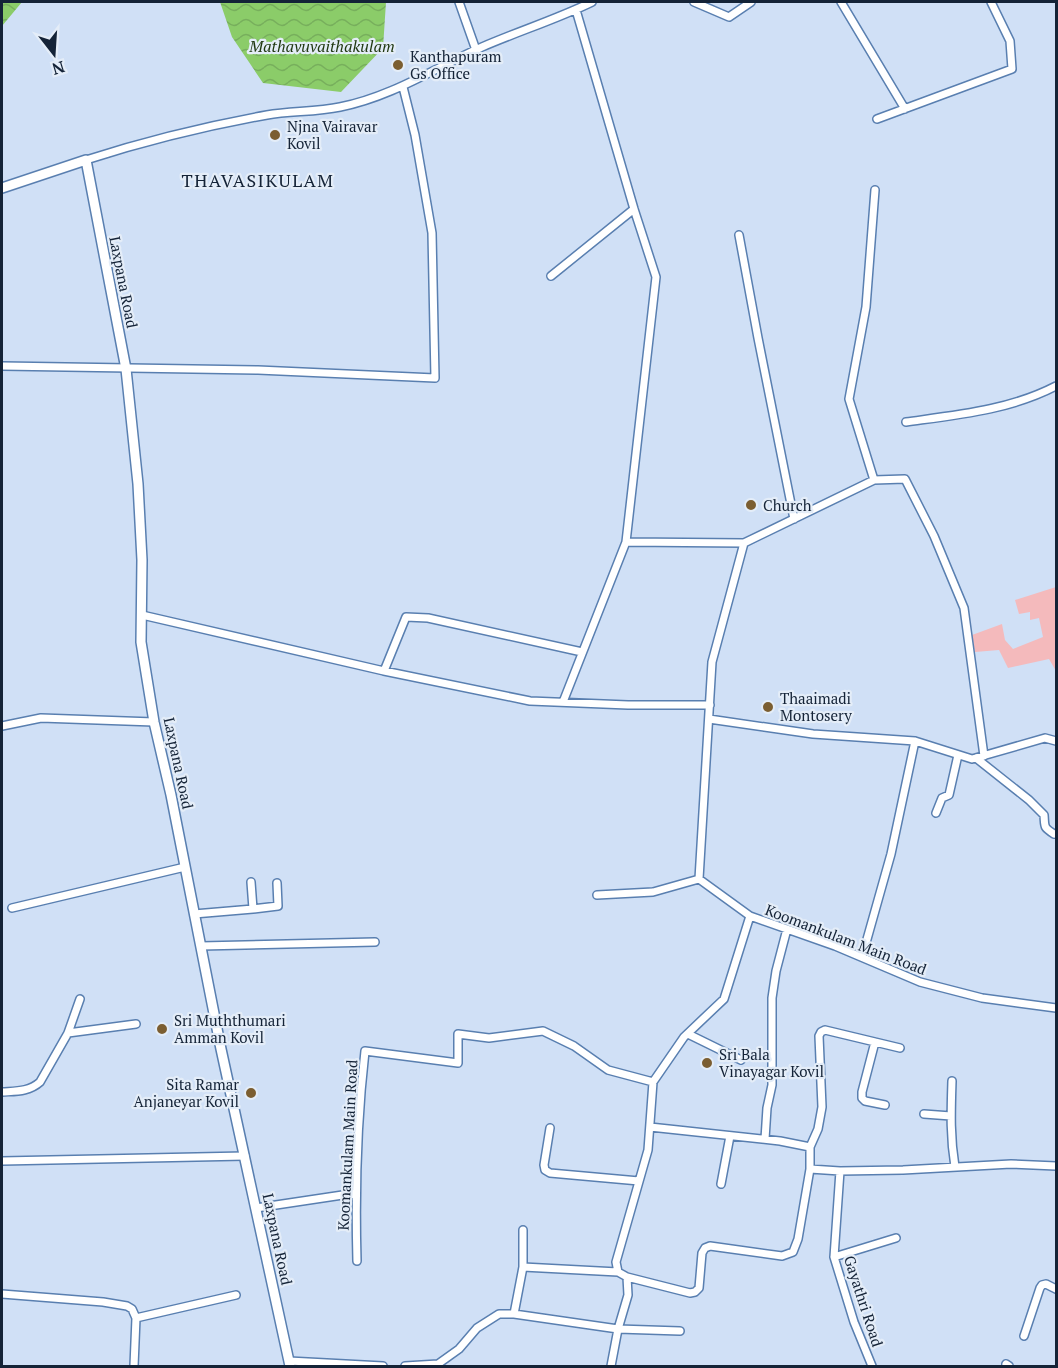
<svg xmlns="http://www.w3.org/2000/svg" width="1058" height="1368" font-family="'PT Serif',serif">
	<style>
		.grass { fill: #f4babc }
		.water { fill: url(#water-waves) }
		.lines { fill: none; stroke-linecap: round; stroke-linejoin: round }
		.street-casing { stroke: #597fb0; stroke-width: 10 }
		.secondary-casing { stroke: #597fb0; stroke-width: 12 }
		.street { stroke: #fff; stroke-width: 7 }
		.secondary { stroke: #fff; stroke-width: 9 }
		.poi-dot { fill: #7b5e31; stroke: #e4edf8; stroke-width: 2 }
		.labels { text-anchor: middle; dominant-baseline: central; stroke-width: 4.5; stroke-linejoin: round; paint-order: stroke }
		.poi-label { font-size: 15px; fill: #142337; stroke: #e4edf8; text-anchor: start }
		.street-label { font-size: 15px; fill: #142337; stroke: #e4edf8 }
		.water-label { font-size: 16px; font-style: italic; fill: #1e360f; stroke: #e4edf8 }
		.quarter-label { font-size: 18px; letter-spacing: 1.5px; fill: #142337; stroke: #e4edf8 }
	</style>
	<defs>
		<pattern id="water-waves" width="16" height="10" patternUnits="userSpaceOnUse" patternTransform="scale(1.5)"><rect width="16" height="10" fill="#8bcc69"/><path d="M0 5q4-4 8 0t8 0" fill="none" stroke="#77af5c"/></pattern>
	</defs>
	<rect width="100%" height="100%" fill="#d0e0f6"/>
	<path class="grass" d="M1056 587V671L1049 659 1008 668 999 650 975 652 972 635 1002 624 1005 640 1013 649 1043 637 1039 618 1030 620V612L1019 614 1015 600Z"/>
	<path class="water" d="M2 2H22L2 26Z
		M220 2H386L383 48 341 92 263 83 232 37Z"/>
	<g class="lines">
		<defs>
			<path id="street" d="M459 2 476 50
				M694 2 729 17 751 2
				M841 2 905 109
				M576 10 634 209 656 277 626 542 744 543 874 480 849 399 866 307 875 190
				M877 119 1012 69 1010 41 991 2
				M86 160C145 141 206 126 267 115 291 111 316 112 340 107 391 97 435 68 482 47 519 31 557 19 592 2
				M739 235 758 338 794 519
				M551 276 634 209
				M2 366 258 370 435 378 432 233 415 135 403 87
				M906 422C957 415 1010 410 1056 386
				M874 480 905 479 934 536 964 608 984 756
				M744 543 712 662 699 879 750 916
				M142 615 384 671 530 701 628 705H710
				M384 671 406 617 428 618 582 652
				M563 702 626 542
				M709 719 813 734 915 741 972 759 1045 738 1056 741
				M2 726 41 718 154 722
				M976 758 1029 800 1044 815C1045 827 1043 827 1054 834
				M936 813 942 798 949 795 958 755
				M597 895 653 892 699 879
				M12 908 185 867
				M253 909 278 906 277 883
				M194 914 253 909 251 882
				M201 946 375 942
				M862 957 891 854 915 741
				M68 1033 136 1024
				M688 1034 741 1060
				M875 1042 862 1092V1098L865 1101 885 1105
				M952 1081C951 1112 950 1136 955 1167
				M2 1092C15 1091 29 1092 40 1082L68 1033 80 999
				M924 1114 951 1116
				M650 1127 780 1141 810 1147V1169L840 1171 903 1170 1011 1164 1056 1166
				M550 1128 544 1165 545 1170 550 1173 639 1181
				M765 1139 767 1108 772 1085V998L776 971 787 929
				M810 1147 818 1129 822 1107 819 1036 821 1032 825 1030 900 1048
				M2 1161 245 1156
				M840 1171 834 1257 854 1322 872 1366
				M721 1184 730 1136
				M256 1208 356 1193
				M834 1257 896 1238
				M357 1261C355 1191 357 1121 365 1051L458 1063V1034L489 1038 543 1031 574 1046 608 1070 653 1082 684 1037 724 999 750 916 835 946 920 982 982 998 1056 1008
				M523 1267 618 1272
				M627 1277 690 1293 695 1292 699 1288 702 1253 705 1248 710 1246 782 1256 793 1252 798 1239 810 1169
				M2 1294 103 1302 127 1306 132 1309 136 1318 134 1366
				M514 1314 618 1329 680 1331
				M136 1318 236 1295
				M1024 1336 1040 1288 1042 1285 1046 1284 1056 1289
				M289 1361 383 1366
				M1006 1364 1009 1366
				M405 1366 438 1364 459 1349 477 1328 499 1314H514L523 1267V1230
				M611 1366 618 1329 628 1295 627 1277 618 1272 616 1262 648 1150 653 1082"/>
			<path id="secondary" d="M2 188 86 160 126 369 138 484 142 560 141 642 154 722 171 795 221 1049 290 1366"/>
		</defs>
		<use href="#street" class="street-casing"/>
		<use href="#secondary" class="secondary-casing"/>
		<use href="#street" class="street"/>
		<use href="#secondary" class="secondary"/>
	</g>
	<g class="poi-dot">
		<circle cx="398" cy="65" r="6"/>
		<circle cx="275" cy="135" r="6"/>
		<circle cx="751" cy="505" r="6"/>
		<circle cx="768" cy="707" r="6"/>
		<circle cx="162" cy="1029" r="6"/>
		<circle cx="707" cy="1063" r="6"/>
		<circle cx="251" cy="1093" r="6"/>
	</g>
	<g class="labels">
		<g class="poi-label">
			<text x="410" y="56">Kanthapuram<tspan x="410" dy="17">Gs Office</tspan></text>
			<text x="287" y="126">Njna Vairavar<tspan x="287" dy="17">Kovil</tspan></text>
			<text x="763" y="505">Church</text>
			<text x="780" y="698">Thaaimadi<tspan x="780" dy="17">Montosery</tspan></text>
			<text x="174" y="1020">Sri Muththumari<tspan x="174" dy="17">Amman Kovil</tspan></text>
			<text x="719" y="1054">Sri Bala<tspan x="719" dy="17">Vinayagar Kovil</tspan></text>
			<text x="239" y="1084" text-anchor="end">Sita Ramar<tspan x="239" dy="17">Anjaneyar Kovil</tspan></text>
		</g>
		<g class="street-label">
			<text transform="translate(124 282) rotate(79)">Laxpana Road</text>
			<text transform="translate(179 763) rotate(78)">Laxpana Road</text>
			<text transform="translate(846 939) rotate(21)">Koomankulam Main Road</text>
			<text transform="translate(347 1145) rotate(-87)">Koomankulam Main Road</text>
			<text transform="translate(278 1239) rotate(78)">Laxpana Road</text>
			<text transform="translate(864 1301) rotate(72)">Gayathri Road</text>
		</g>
		<g class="water-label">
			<text x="322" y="46">Mathavuvaithakulam</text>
		</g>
		<g class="quarter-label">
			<text x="258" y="180">THAVASIKULAM</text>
		</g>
	</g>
	<rect width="1058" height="1368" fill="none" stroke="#142337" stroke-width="6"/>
	<g transform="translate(54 54) rotate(163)" stroke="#e4edf8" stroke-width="4.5" paint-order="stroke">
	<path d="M0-4.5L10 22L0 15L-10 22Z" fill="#142337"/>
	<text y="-9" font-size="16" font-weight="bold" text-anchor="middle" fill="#142337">N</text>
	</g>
</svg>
